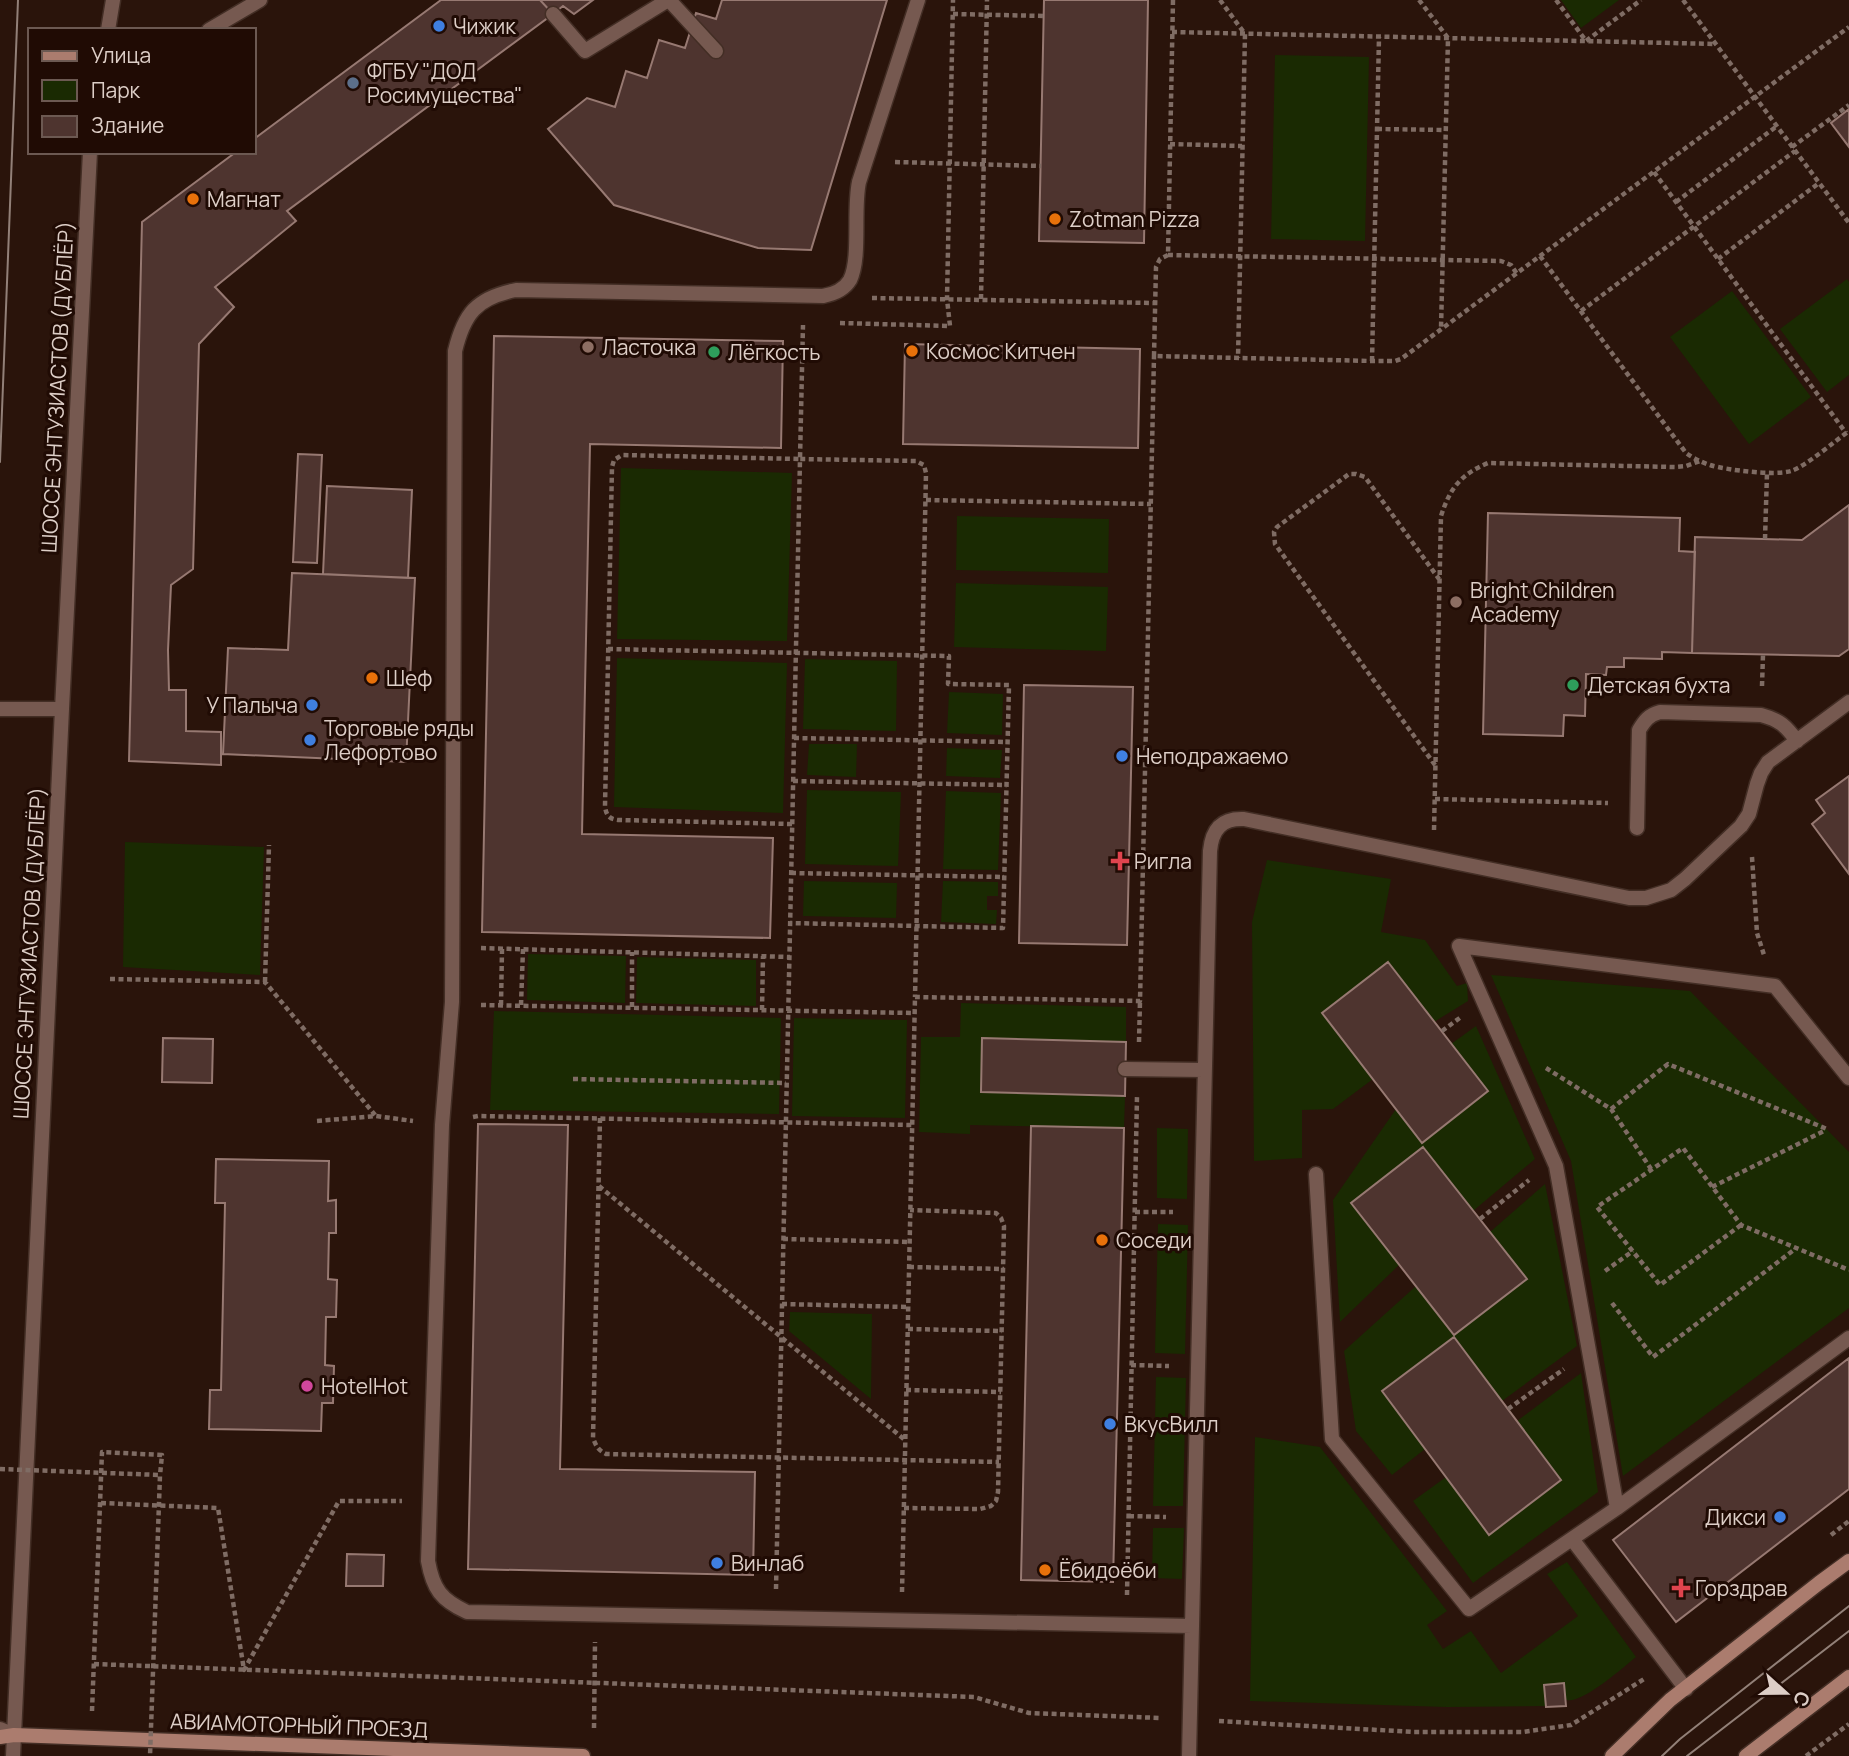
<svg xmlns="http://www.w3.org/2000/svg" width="1849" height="1756" font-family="Manrope,sans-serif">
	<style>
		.green { fill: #1a2a02 }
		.building { fill: #4e342f; stroke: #977972; stroke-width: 2 }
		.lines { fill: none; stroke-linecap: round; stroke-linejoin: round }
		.service-casing { stroke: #432e25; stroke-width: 17 }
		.tertiary-casing { stroke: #432e25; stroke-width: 17 }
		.secondary-casing { stroke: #432e25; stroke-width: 17 }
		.path { stroke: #7f6c64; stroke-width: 4.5; stroke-dasharray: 5 3.5; stroke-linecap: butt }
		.service { stroke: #765950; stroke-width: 14 }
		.tertiary { stroke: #765950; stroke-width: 14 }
		.secondary { stroke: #ab7c6e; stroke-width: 14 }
		.tram { stroke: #928078; stroke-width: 2 }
		.path-bridge { stroke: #7f6c64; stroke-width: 4.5; stroke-dasharray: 5 3.5; stroke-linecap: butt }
		.shop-dot { fill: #3f7fe0; stroke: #200b04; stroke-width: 2.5 }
		.service-dot { fill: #5c6f8a; stroke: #200b04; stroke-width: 2.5 }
		.food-dot { fill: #e8710a; stroke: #200b04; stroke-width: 2.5 }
		.education-dot { fill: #8d6e63; stroke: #200b04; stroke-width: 2.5 }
		.leisure-dot { fill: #2e9e5b; stroke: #200b04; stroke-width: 2.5 }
		.health-dot { fill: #e0444e; stroke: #200b04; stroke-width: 2.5 }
		.hotel-dot { fill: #d1479c; stroke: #200b04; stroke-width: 2.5 }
		.labels { text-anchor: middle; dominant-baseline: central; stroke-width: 6; stroke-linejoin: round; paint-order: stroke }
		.poi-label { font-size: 21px; fill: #ddcec7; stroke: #200b04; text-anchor: start }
		.street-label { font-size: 21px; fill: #ddcec7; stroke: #200b04 }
	</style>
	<rect width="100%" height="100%" fill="#2a140b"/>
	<path class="green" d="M1561 0H1619L1581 28Z
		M1275 55 1369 57 1365 241 1271 239Z
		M1847 279 1849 282V375L1827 392 1780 329Z
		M1732 291 1811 397 1749 444 1670 337Z
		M621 468 792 473 787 641 617 639Z
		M957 516 1109 519 1108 573 956 570Z
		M956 583 1108 587 1106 651 954 647Z
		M617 658 787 663 783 813 614 807Z
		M805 659 897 661 896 731 803 729Z
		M949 692 1003 694 1002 735 947 733Z
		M809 744H857L856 777 807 775Z
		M947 748 1002 750 1000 778 946 776Z
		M807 790 901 792 898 866 805 864Z
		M946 791 1001 793 998 870 943 869Z
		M125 842 264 847 260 975 123 967Z
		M1267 860 1391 879 1381 932 1425 940 1457 986 1467 983 1468 1001 1434 1022 1387 962 1322 1013 1373 1079 1333 1109 1302 1110V1158L1254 1161 1252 922Z
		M804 881 897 883 896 918 803 916Z
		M943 881 998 882V896H987V910H997L996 924 941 922Z
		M528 954 626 956 625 1003 527 1000Z
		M637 957 756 960V1006L636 1003Z
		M1491 975 1690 991 1849 1152V1308L1623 1476 1571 1161Z
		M961 1003 1126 1007V1042L982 1038 981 1092 1125 1096 1124 1128 970 1125V1134L919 1132 921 1037H960Z
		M494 1011 781 1018 779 1114 490 1110Z
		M794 1018 907 1020 905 1118 792 1116Z
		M1476 1026 1535 1159 1473 1211 1423 1147 1351 1203 1399 1265 1340 1322 1333 1200 1396 1109 1422 1143 1488 1092 1451 1044Z
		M1157 1128 1188 1129 1187 1199 1157 1198Z
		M1545 1184 1577 1346 1502 1401 1453 1337 1382 1391 1425 1449 1392 1475 1356 1431 1344 1351 1416 1286 1455 1335 1526 1279 1490 1232Z
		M1158 1224 1188 1225 1185 1354 1155 1353Z
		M790 1312 872 1314 871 1399 789 1331Z
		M1581 1373 1598 1492 1473 1583 1413 1501 1446 1477 1489 1535 1561 1481 1517 1421Z
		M1156 1377 1186 1378 1183 1506H1153Z
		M1255 1437 1320 1447 1447 1611 1427 1625 1443 1649 1471 1631 1501 1673 1578 1616 1547 1574 1567 1562 1636 1657C1624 1667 1582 1704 1567 1700 1559 1698 1551 1690 1544 1685L1545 1706 1447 1707 1250 1701Z
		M1153 1528H1184L1182 1579 1152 1578Z"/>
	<path class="building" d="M441 0H540L553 14 287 211 296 221 215 287 234 307 199 344 193 569 171 585 168 650 169 690H186V731L221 732V765L129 761 142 222 236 152H254V139Z
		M540 0H593L574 14 563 6 553 14Z
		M722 0H887L811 250 758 248 614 205 548 129 587 98 615 107 626 71 647 78 659 40 685 48 696 13 716 19Z
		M1044 0H1148L1144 243 1039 241Z
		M1849 109V147L1831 123Z
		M494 336 783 341 781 448 590 444 582 834 773 838 770 938 482 932Z
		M905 344 1140 349 1138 448 903 444Z
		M298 454 322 455 317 563 293 562Z
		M327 486 412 490 408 578 323 574Z
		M1849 505V649L1839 656 1692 653 1695 537 1802 540Z
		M1488 513 1680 518 1679 551 1695 552 1692 653 1662 652V659L1624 658V667H1607L1606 675 1586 674 1585 716 1564 715 1563 736 1483 734Z
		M292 573 415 578 406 762 223 754 228 648 288 650Z
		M1024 685 1133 687 1127 945 1019 943Z
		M1849 776V874L1812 824 1825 813 1816 800Z
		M1388 962 1488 1091 1422 1143 1322 1013Z
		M163 1038 213 1039 212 1083 162 1082Z
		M982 1038 1126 1042 1125 1096 981 1092Z
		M478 1124 568 1125 560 1469 755 1472 753 1575 468 1569Z
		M1031 1126 1124 1128 1113 1582 1021 1580Z
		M1423 1147 1527 1279 1454 1335 1351 1203Z
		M216 1159 329 1161 328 1201 336 1200V1233H329L328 1279 337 1280 336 1317H326L325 1365 334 1366 333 1403H322L321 1431 209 1429 210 1390H221L225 1203H215Z
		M1454 1337 1561 1480 1489 1535 1382 1391Z
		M1849 1358V1489L1676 1622 1613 1540Z
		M347 1554 384 1555 383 1586H346Z
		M1564 1683 1566 1706 1546 1707 1544 1685Z"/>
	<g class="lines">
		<defs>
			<path id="service" d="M669 0 716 51
				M918 0 859 182C853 209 861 258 850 280 844 290 834 294 823 296L516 290C476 298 464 314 455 351L452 1002 442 1125 428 1561C433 1589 441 1600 467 1612L1192 1626 1189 1756
				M553 14 585 51 668 0
				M209 30 260 0
				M1637 828 1639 730C1645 720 1649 715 1660 712L1761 715C1780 720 1786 726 1797 741
				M1459 946 1556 1166 1617 1508
				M1459 946 1775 986 1849 1078
				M1125 1069 1204 1070
				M1316 1174 1332 1439 1469 1609 1617 1508 1849 1338
				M1572 1539 1686 1689
				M1192 1626 1210 851C1212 829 1222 818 1244 819L1629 898H1646L1671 890 1685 879 1741 826 1749 814 1757 784 1761 773 1768 762 1849 702
				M0 1729 14 1735 13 1756"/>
			<path id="tertiary" d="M108 30 113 0
				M0 709H62
				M14 1735 62 709 90 152"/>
			<path id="secondary" d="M0 1737 14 1735 583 1756
				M1612 1756 1670 1700 1819 1583 1849 1561
				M1746 1756 1849 1677"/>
		</defs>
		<use href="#service" class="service-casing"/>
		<use href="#tertiary" class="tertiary-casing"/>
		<use href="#secondary" class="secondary-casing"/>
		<path class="path" d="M1173 0 1168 255 1501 261 1511 265 1517 274
			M1220 0 1245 34 1238 358
			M1419 0 1448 38 1441 329
			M1556 0 1586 41 1641 0
			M1683 0 1849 223
			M953 14 1044 16
			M1172 32 1716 44
			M1377 129 1445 130
			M1170 144 1242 146
			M1792 147 1849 105
			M895 162 1041 166
			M1654 172 1846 433
			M1676 202 1777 126
			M1168 255 1160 259 1156 267 1154 356 1372 361H1395L1401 359 1849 27
			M1540 256 1686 453C1693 458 1701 462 1710 465 1726 470 1775 476 1791 471 1806 466 1835 441 1849 431
			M1718 259 1819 183
			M872 298 1155 303
			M981 299 987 0
			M1581 311 1795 151
			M840 323 950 326 947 299 953 0
			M1372 361 1379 37
			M926 500 1151 504
			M1765 539 1767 473
			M608 649 949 656 948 684 1009 685 1003 928 790 923
			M1762 686 1763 655
			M794 738 1008 742
			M1435 765 1275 544 1274 532 1277 527 1349 474H1356L1365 477 1439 579
			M793 781 1007 785
			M1435 799 1608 803
			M792 824 618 820C609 819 606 815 605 806L612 467 614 460 622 455 800 459 803 325
			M1434 830 1441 516C1450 488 1461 474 1488 463L1675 467 1686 466 1700 461
			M1752 857 1757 933 1764 955
			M791 873 1004 877
			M481 948 790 957
			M110 979 265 982 375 1115
			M265 982 269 845
			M481 1005 914 1013
			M501 1005 502 949
			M521 1005 523 949
			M632 1007V952
			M762 1010 763 956
			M1442 1031 1461 1017
			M1139 1042 1140 1001
			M1546 1068 1611 1109 1651 1169
			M573 1079 786 1083
			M1611 1109 1668 1064 1827 1129
			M473 1117 478 1116 912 1125
			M600 1118 593 1438C596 1446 598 1450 606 1454L999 1462
			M317 1121 376 1116 413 1121
			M599 1186 905 1440
			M1712 1187 1826 1130
			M1135 1212H1173
			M1480 1219 1529 1180
			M1741 1225 1660 1285 1597 1207 1683 1148 1741 1225 1849 1270
			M783 1239 910 1242
			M909 1267 1004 1269
			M1605 1271 1633 1251
			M1612 1303 1653 1357 1795 1249
			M782 1304 908 1307
			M908 1329 1002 1331
			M1131 1365 1169 1366
			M906 1390 1001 1392
			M1508 1409 1564 1369
			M101 1503 218 1508 244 1670 339 1501H402
			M904 1508 980 1509 991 1506 996 1501 998 1492 1004 1226 1001 1218 996 1213 910 1210
			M1129 1516 1166 1517
			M1831 1535 1849 1521
			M776 1589 800 459 916 461 924 465 926 473 915 997
			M902 1592 915 997 1140 1001 1154 356
			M1127 1595 1137 1096
			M94 1664 974 1697 1029 1713 1161 1718
			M92 1711 102 1452 162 1455 160 1475
			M1219 1721 1414 1732H1523L1571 1725 1644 1679
			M594 1728 595 1642
			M1806 1756 1849 1724"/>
		<use href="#service" class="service"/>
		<use href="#tertiary" class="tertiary"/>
		<use href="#secondary" class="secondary"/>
		<path class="tram" d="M0 462 18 0
			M1662 1756 1680 1739 1849 1606
			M1687 1756 1849 1631"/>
		<path class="path-bridge" d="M0 1469 160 1475 150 1756"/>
	</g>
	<g class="shop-dot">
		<circle cx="439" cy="26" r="7"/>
		<circle cx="312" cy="705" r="7"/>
		<circle cx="310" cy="740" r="7"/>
		<circle cx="1122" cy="756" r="7"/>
		<circle cx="1110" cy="1424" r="7"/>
		<circle cx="1780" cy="1517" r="7"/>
		<circle cx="717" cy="1563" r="7"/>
	</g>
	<circle class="service-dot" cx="353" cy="83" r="7"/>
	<g class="food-dot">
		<circle cx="193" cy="199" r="7"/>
		<circle cx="1055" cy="219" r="7"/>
		<circle cx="912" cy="351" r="7"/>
		<circle cx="372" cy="678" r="7"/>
		<circle cx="1102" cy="1240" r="7"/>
		<circle cx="1045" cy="1570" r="7"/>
	</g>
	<g class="education-dot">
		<circle cx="588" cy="347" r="7"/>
		<circle cx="1456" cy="602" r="7"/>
	</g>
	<g class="leisure-dot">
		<circle cx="714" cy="352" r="7"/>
		<circle cx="1573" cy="685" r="7"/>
	</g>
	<g class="health-dot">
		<path d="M1116.5 850.5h7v7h7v7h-7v7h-7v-7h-7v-7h7z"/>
		<path d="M1677.5 1577.5h7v7h7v7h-7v7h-7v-7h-7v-7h7z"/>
	</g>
	<circle class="hotel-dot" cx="307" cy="1386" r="7"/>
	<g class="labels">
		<g class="poi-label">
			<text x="453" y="26">Чижик</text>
			<text x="367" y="71">ФГБУ "ДОД<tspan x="367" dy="24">Росимущества"</tspan></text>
			<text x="207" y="199">Магнат</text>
			<text x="1069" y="219">Zotman Pizza</text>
			<text x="602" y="347">Ласточка</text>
			<text x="926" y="351">Космос Китчен</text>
			<text x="728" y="352">Лёгкость</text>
			<text x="1470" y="590">Bright Children<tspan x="1470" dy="24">Academy</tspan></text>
			<text x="386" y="678">Шеф</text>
			<text x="1587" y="685">Детская бухта</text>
			<text x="298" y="705" text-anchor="end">У Палыча</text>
			<text x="324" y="728">Торговые ряды<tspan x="324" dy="24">Лефортово</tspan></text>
			<text x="1136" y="756">Неподражаемо</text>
			<text x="1134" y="861">Ригла</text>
			<text x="1116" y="1240">Соседи</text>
			<text x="321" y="1386">HotelHot</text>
			<text x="1124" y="1424">ВкусВилл</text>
			<text x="1766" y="1517" text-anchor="end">Дикси</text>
			<text x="731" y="1563">Винлаб</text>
			<text x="1059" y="1570">Ёбидоёби</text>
			<text x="1695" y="1588">Горздрав</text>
		</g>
		<g class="street-label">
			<text transform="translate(57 387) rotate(-87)">ШОССЕ ЭНТУЗИАСТОВ (ДУБЛЁР)</text>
			<text transform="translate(29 953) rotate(-87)">ШОССЕ ЭНТУЗИАСТОВ (ДУБЛЁР)</text>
			<text transform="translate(299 1725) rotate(2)">АВИАМОТОРНЫЙ ПРОЕЗД</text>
		</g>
	</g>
	<rect x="28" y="28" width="228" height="126" fill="#200b04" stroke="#6c5952" stroke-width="2"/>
	<rect x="42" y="51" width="35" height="10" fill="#ab7c6e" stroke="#6c5952" stroke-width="2"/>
	<text x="91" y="63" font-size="21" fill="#ddcec7">Улица</text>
	<rect x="42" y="80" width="35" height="21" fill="#1a2a02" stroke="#6c5952" stroke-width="2"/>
	<text x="91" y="98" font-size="21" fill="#ddcec7">Парк</text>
	<rect x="42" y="116" width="35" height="21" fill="#4e342f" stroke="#6c5952" stroke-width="2"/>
	<text x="91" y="133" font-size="21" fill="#ddcec7">Здание</text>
	<g transform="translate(1786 1693) rotate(111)" stroke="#200b04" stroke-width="5" paint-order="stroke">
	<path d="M0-5L12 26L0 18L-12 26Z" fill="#ddcec7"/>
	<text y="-10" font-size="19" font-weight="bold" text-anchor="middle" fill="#ddcec7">С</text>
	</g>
</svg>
